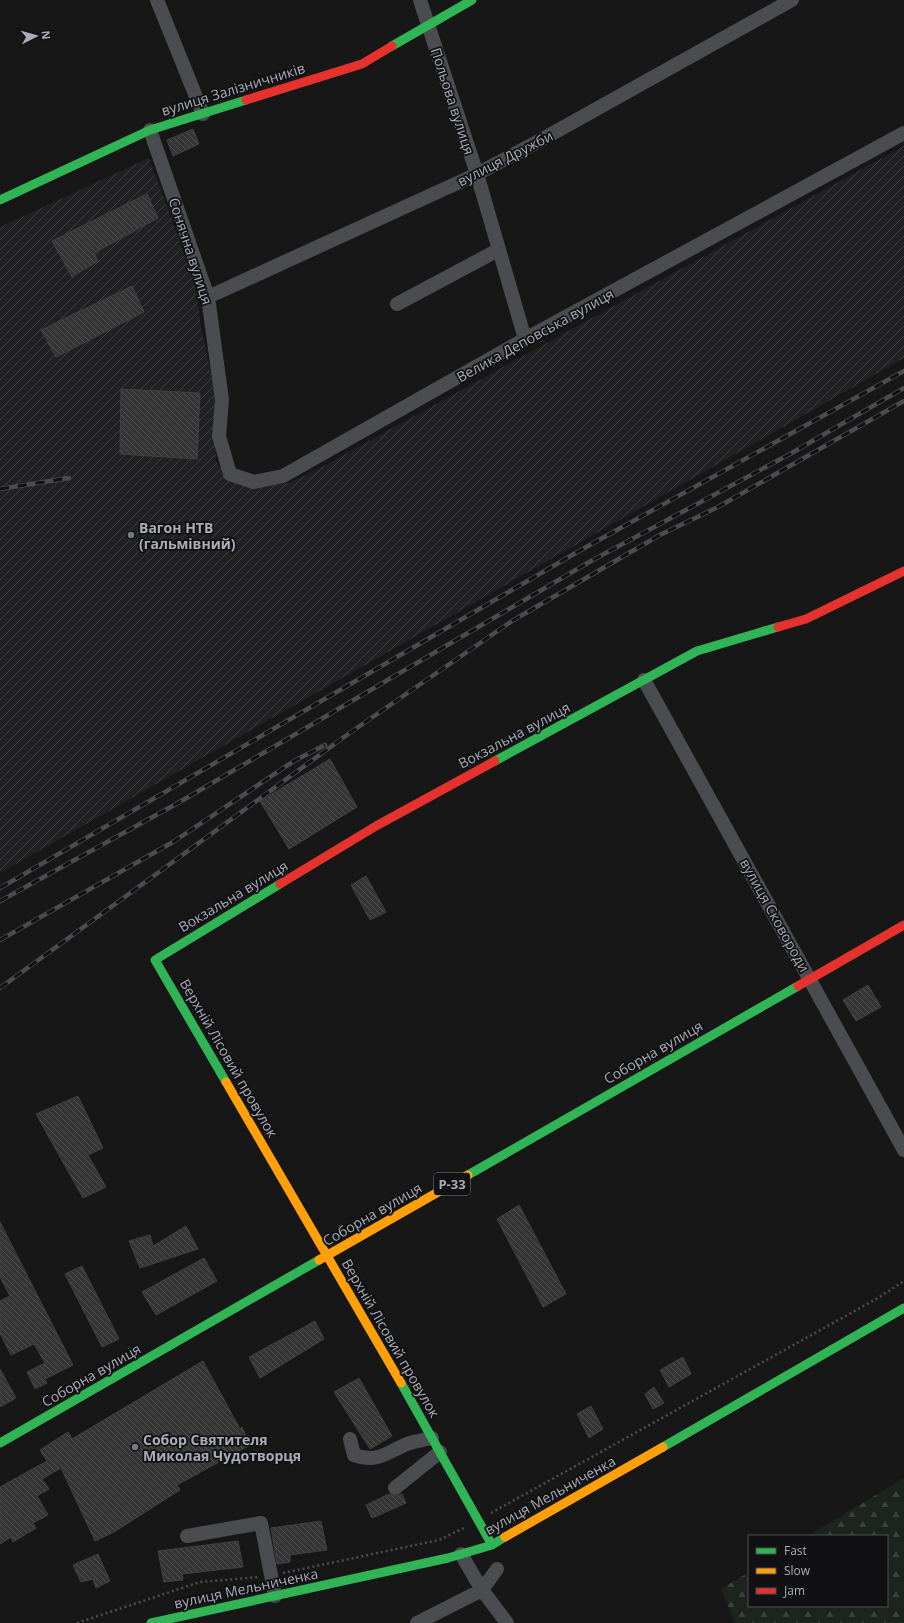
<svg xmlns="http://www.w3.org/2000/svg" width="904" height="1623" font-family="'Open Sans',sans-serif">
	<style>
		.industrial { fill: url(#industrial-furrows) }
		.forest { fill: url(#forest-firs) }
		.building { fill: url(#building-back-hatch); stroke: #3f4043 }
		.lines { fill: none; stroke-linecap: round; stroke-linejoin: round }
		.path { stroke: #4d4e52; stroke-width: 2.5; stroke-dasharray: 2 3; stroke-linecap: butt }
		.street { stroke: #4b4c50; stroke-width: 14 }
		.fast { stroke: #30b455; stroke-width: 9 }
		.slow { stroke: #ff9f0a; stroke-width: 9 }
		.jam { stroke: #e5322d; stroke-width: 9 }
		.rail-casing { stroke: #4b4c4f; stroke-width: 4.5 }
		.rail { stroke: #111113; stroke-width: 3; stroke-dasharray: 9; stroke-linecap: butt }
		.poi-dot { fill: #757880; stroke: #111113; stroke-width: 1.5 }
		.labels { text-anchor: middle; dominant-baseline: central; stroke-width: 3.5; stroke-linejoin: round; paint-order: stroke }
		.shield { fill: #111113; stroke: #7b7e86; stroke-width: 1 }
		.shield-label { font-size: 13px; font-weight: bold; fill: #a8adb8 }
		.street-label { font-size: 14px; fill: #a8adb8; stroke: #111113 }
		.poi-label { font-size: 14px; font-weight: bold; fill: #a8adb8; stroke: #111113; text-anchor: start }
	</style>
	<defs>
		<pattern id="industrial-furrows" width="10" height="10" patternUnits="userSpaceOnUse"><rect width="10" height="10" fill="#212123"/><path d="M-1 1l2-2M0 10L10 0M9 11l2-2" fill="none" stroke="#3e3f41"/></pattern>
		<pattern id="forest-firs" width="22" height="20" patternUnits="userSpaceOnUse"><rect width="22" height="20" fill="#1d241e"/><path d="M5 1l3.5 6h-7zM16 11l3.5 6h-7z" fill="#3b413d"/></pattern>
		<pattern id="building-back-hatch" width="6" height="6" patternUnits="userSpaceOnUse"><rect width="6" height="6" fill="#353536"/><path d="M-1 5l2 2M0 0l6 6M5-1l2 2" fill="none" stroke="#4f5051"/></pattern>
	</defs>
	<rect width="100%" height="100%" fill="#171717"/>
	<path class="industrial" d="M904 146V358L0 873V227L149 158 195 283 201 327 215 393 216 461 225 477 247 485 289 483 320 468Z"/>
	<path class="forest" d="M904 1478V1623H735L721 1589 749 1572V1606H887V1536H808Z"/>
	<path class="building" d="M193 129 199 144 173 156 167 140Z
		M147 194 158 218 94 253 98 261 72 277 52 241Z
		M132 286 144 312 56 357 41 330Z
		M121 389 200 393 197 459 120 454Z
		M330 759 357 807 289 849 260 801Z
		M366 876 386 912 370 920 351 885Z
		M868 985 881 1007 856 1021 843 1000Z
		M78 1096 103 1148 88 1155 106 1187 83 1198 36 1114Z
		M519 1205 566 1294 543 1307 497 1219Z
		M0 1222 73 1365 45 1379 47 1383 35 1389 27 1372 45 1363 34 1344 11 1355 0 1333V1301L10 1296 0 1277Z
		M186 1226 198 1249 140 1268 129 1241 150 1235 153 1246Z
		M204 1258 217 1281 156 1315 142 1292Z
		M82 1266 119 1339 102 1347 65 1274Z
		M315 1321 324 1339 260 1378 249 1357Z
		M683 1357 691 1374 669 1387 660 1370Z
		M203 1361 240 1429 242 1427 250 1445 177 1485 180 1490 114 1532 95 1541 61 1468 42 1479 49 1489 37 1496 48 1515 33 1523 36 1528 13 1542 11 1537 0 1544V1487L47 1461 40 1450 68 1432 72 1439Z
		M0 1369 16 1398 0 1407Z
		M359 1378 392 1436 370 1449 334 1392Z
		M654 1387 664 1403 653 1409 645 1394Z
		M591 1406 603 1429 589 1438 577 1414Z
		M389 1494 396 1496 402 1494 406 1503 372 1518 366 1505Z
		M321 1521 327 1550 290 1555V1562L277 1564 271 1528Z
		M238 1541 243 1567 182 1574 183 1580 164 1582 158 1551Z
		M98 1554 110 1581 96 1588 93 1579 81 1582 73 1565Z"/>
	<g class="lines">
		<path class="path" d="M491 1513 878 1298 904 1281
			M283 1573 439 1540 464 1528
			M77 1623 200 1582 259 1577"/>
		<path class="street" d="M157 0 203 114
			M420 0 477 174 525 339
			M150 130 208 297 222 400 219 436 230 474 254 482 283 476 525 339 904 133
			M208 297 477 174 539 141 792 0
			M397 304 498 250
			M644 680 904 1150
			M350 1439 354 1455C379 1463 385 1453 407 1444 415 1441 424 1440 432 1438
			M395 1488 440 1452
			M187 1536 261 1523 275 1596
			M461 1554 482 1590 507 1623
			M417 1623 482 1590 497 1569"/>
		<path class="fast" d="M392 46 472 0
			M0 200 150 130 246 100
			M495 761 697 651 778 627
			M226 1082 155 960 280 884
			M468 1175 798 986
			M401 1383 492 1545
			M0 1443 319 1260
			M663 1447 904 1308
			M151 1623 448 1558 492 1545 505 1537"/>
		<path class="slow" d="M226 1082 401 1383
			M319 1260 468 1175
			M505 1537 663 1447"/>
		<path class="jam" d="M246 100 362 64 392 46
			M778 627 806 619 904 571
			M280 884 376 826 495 761
			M798 986 904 925"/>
		<defs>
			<path id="rail" d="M0 489 69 478
				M0 888 579 551 904 371
				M0 901 178 803 591 561 790 454 904 388
				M0 940 173 842 294 761 325 745
				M0 988 351 732 512 621 660 535 718 507 904 401"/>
		</defs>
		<use href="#rail" class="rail-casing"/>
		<use href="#rail" class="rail"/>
	</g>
	<g class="poi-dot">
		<circle cx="131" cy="535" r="4"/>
		<circle cx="135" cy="1447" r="4"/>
	</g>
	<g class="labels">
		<rect class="shield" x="434" y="1173" width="36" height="22" rx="3"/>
		<g class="shield-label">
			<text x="452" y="1184">Р-33</text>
		</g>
		<g class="street-label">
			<text transform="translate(233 89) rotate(-17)">вулиця Залізничників</text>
			<text transform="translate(453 101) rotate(72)">Польова вулиця</text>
			<text transform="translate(505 158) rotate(-27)">вулиця Дружби</text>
			<text transform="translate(191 251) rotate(72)">Сонячна вулиця</text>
			<text transform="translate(535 335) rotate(-29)">Велика Деповська вулиця</text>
			<text transform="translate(514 735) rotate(-28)">Вокзальна вулиця</text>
			<text transform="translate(233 896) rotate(-31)">Вокзальна вулиця</text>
			<text transform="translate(775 915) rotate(61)">вулиця Сковороди</text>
			<text transform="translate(653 1052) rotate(-30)">Соборна вулиця</text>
			<text transform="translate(229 1058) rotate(60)">Верхній Лісовий провулок</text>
			<text transform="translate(372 1214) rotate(-30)">Соборна вулиця</text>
			<text transform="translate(391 1338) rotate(60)">Верхній Лісовий провулок</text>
			<text transform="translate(91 1375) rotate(-30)">Соборна вулиця</text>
			<text transform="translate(550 1495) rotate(-29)">вулиця Мельниченка</text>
			<text transform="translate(246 1588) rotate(-12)">вулиця Мельниченка</text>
		</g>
		<g class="poi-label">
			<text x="139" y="527">Вагон НТВ<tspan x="139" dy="16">(гальмівний)</tspan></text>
			<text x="143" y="1439">Собор Святителя<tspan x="143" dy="16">Миколая Чудотворця</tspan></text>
		</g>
	</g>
	<rect x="748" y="1535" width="140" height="72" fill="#111113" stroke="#4d4f55"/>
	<rect x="756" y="1548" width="20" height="6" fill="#30b455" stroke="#4d4f55"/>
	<text x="784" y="1555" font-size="12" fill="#a8adb8">Fast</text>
	<rect x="756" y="1568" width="20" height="6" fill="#ff9f0a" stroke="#4d4f55"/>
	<text x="784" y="1575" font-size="12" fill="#a8adb8">Slow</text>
	<rect x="756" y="1588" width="20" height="6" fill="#e5322d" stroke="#4d4f55"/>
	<text x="784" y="1595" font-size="12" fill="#a8adb8">Jam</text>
	<g transform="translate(36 36) rotate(84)" stroke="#111113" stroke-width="3" paint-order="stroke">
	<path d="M0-3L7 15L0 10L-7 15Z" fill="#a8adb8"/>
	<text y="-6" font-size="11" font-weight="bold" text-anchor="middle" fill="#a8adb8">N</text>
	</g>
</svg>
